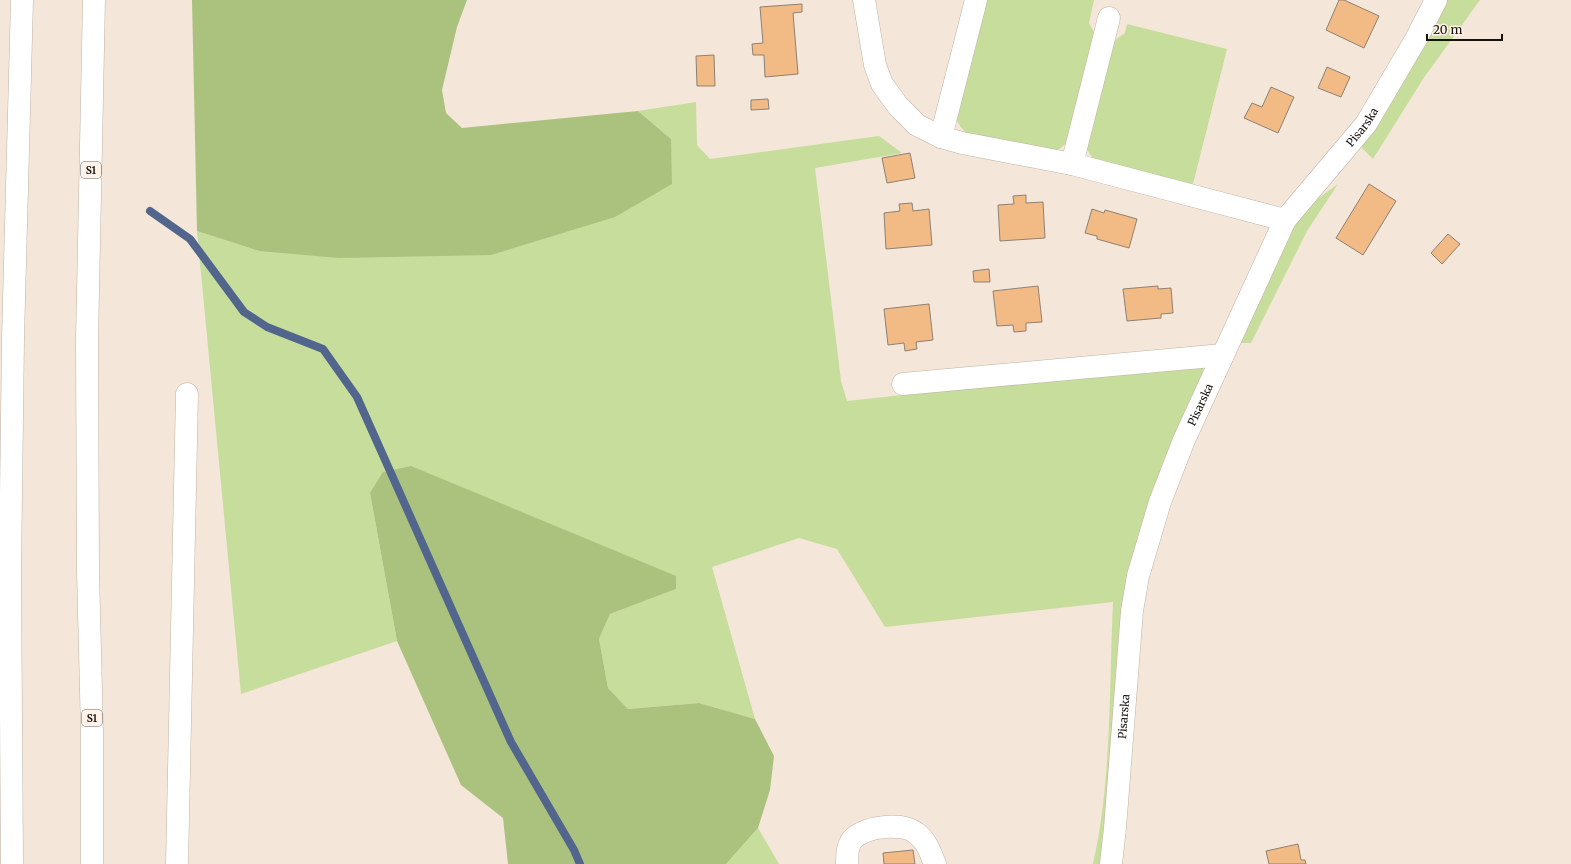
<svg xmlns="http://www.w3.org/2000/svg" width="1571" height="864" font-family="Merriweather,serif">
	<style>
		.green { fill: #c6dd9b }
		.forest { fill: #abc27e }
		.lines { fill: none; stroke-linecap: round; stroke-linejoin: round }
		.stream { stroke: #52668d; stroke-width: 8 }
		.building { fill: #f2ba85; stroke: #8e8175 }
		.minor-casing { stroke: #c0b3a6; stroke-width: 23 }
		.highway-casing { stroke: #c0b3a6; stroke-width: 23 }
		.minor { stroke: #fff; stroke-width: 22 }
		.highway { stroke: #fff; stroke-width: 22 }
		.labels { text-anchor: middle; dominant-baseline: central; stroke-width: 3.5; stroke-linejoin: round; paint-order: stroke }
		.shield { fill: #fff3e9; stroke: #5d5650; stroke-width: 1 }
		.shield-label { font-size: 10px; font-weight: bold; fill: #17120e }
		.street-label { font-size: 11px; fill: #17120e; stroke: #fff3e9 }
	</style>
	<rect width="100%" height="100%" fill="#f4e6d9"/>
	<path class="green" d="M986 0H1094L1089 23 1096 36 1067 143 1054 153 971 137C962 130 958 124 954 114Z
		M1447 0H1480L1423 79 1373 159 1362 148 1361 142 1389 103 1411 70Z
		M1127 24 1227 49 1193 184 1094 160 1086 148 1115 40 1125 33Z
		M696 102 697 145 710 159 879 136 902 153 815 168 841 381 847 401 1205 363 1201 379 1153 500 1103 864H1093C1112 781 1109 687 1113 602L885 627 837 549 799 538 712 567 755 719 699 703 628 709 608 688 599 639 610 614 676 589 370 493 397 641 241 694 197 231 259 251 671 139 638 111Z
		M1338 184 1307 231 1251 343H1240L1295 222 1305 208Z
		M758 828 779 864H726Z"/>
	<path class="forest" d="M192 0H467L457 27 442 90 446 113 462 128 638 111 671 139 672 184 615 217 491 255 339 258 259 251 197 231Z
		M411 466 676 576V589L610 614 599 639 608 688 628 709 699 703 755 719 774 756 770 790 758 828 726 864H508L503 818 461 785 397 641 370 493 383 472Z"/>
	<g class="lines">
		<path class="stream" d="M150 211 190 239 244 312 267 327 323 349 357 397 511 742 574 850 580 864"/>
	</g>
	<path class="building" d="M1339 0H1344L1379 16 1364 48 1326 30Z
		M802 4V12L793 13 798 74 765 77 764 55H753L752 44 763 43 760 7Z
		M714 55 715 86H697L696 56Z
		M1327 67 1350 77 1341 97 1318 88Z
		M1271 87 1294 97 1278 133 1244 118 1252 103 1262 107Z
		M768 99 769 109 751 110V100Z
		M910 153 915 178 887 183 882 158Z
		M1369 184 1396 201 1363 255 1336 238Z
		M1026 195V203L1043 202 1045 238 1000 241 998 205 1014 204 1013 196Z
		M912 203 913 211 929 209 932 245 886 249 884 213 900 211 899 204Z
		M1092 209 1104 213 1105 210 1137 219 1129 248 1097 239V236L1085 233Z
		M1448 234 1460 244 1442 264 1431 253Z
		M989 269 990 282H974L973 271Z
		M1038 286 1042 322 1026 323V331L1014 332 1013 325 997 326 993 291Z
		M1158 286V289L1171 288 1173 313 1161 314V318L1127 321 1123 289Z
		M929 304 933 340 916 342 917 349 905 351 904 343 888 345 884 309Z
		M1298 844 1301 860H1305L1306 864H1269L1266 851Z
		M913 850 915 864H884L883 853Z"/>
	<g class="lines">
		<defs>
			<g id="minor">
				<path d="M864 0 875 65 882 84 898 106 917 125 941 137 962 143 1072 164 1285 220"/>
				<path d="M941 137 976 0"/>
				<path d="M1072 164 1109 18"/>
				<path d="M903 384 1223 355"/>
				<path d="M177 864 187 394"/>
				<path d="M847 864C847 857 847 846 852 840 864 826 902 822 916 833 927 841 930 852 935 864"/>
				<path id="s1" d="M1111 864 1115 828 1132 611 1138 576 1160 502 1184 440 1285 220 1366 124 1416 39 1436 0"/>
			</g>
			<path id="highway" d="M12 864 10 572 13 338 22 0
				M92 864V731L88 571 87 340 94 0"/>
		</defs>
		<use href="#minor" class="minor-casing"/>
		<use href="#highway" class="highway-casing"/>
		<use href="#minor" class="minor"/>
		<use href="#highway" class="highway"/>
	</g>
	<g class="labels">
		<g class="shield">
			<rect x="81" y="162" width="20" height="16" rx="3"/>
			<rect x="82" y="710" width="20" height="16" rx="3"/>
		</g>
		<g class="shield-label">
			<text x="91" y="170">S1</text>
			<text x="92" y="718">S1</text>
		</g>
		<g class="street-label">
			<text stroke="none"><textPath href="#s1" startOffset="796">Pisarska</textPath></text>
			<text stroke="none"><textPath href="#s1" startOffset="472">Pisarska</textPath></text>
			<text stroke="none"><textPath href="#s1" startOffset="148">Pisarska</textPath></text>
		</g>
	</g>
	<path d="M1427 34v6h75v-6" fill="none" stroke="#17120e" stroke-width="2"/>
	<text x="1433" y="34" font-size="12" fill="#17120e" stroke="#fff3e9" stroke-width="3" paint-order="stroke">20 m</text>
</svg>
